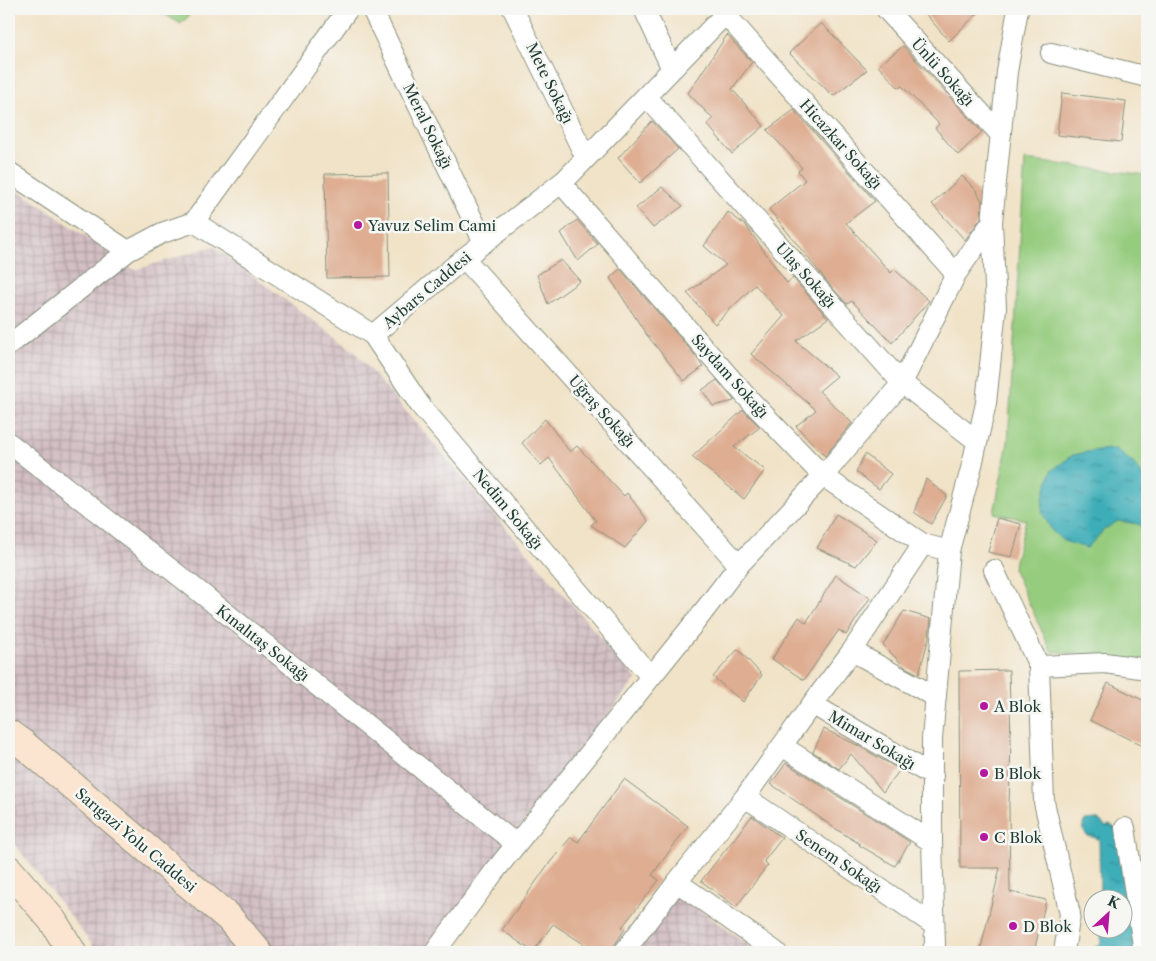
<svg xmlns="http://www.w3.org/2000/svg" width="1156" height="961" font-family="'Libre Caslon Text',serif">
	<style>
		.industrial { fill: url(#industrial-grid) }
		.green { fill: #95cc7e; stroke: #5a8459 }
		.water { fill: url(#water-ripples); stroke: #2e7576 }
		.building { fill: #dead92 }
		.lines { fill: none; stroke-linecap: round; stroke-linejoin: round }
		.street-casing { stroke: #88907e; stroke-width: 22 }
		.secondary-casing { stroke: #88907e; stroke-width: 30 }
		.street { stroke: #fff; stroke-width: 20 }
		.secondary { stroke: #fce5d0; stroke-width: 28 }
		.poi-dot { fill: #b5179e; stroke: #f6f6f2; stroke-width: 2 }
		.labels { text-anchor: middle; dominant-baseline: central; stroke-width: 5; stroke-linejoin: round; paint-order: stroke }
		.street-label { font-size: 15px; fill: #1f3d34; stroke: #f6f6f2 }
		.poi-label { font-size: 15px; fill: #1f3d34; stroke: #f6f6f2; text-anchor: start }
	</style>
	<defs>
		<pattern id="industrial-grid" width="8" height="8" patternUnits="userSpaceOnUse" patternTransform="scale(1.25)"><rect width="8" height="8" fill="#d2bec3"/><path d="M0 4h8M4 0v8" fill="none" stroke="#aa9c9f"/></pattern>
		<pattern id="water-ripples" width="26" height="14" patternUnits="userSpaceOnUse" patternTransform="scale(1.25)"><rect width="26" height="14" fill="#3cadb8"/><path d="M2 4q2-2 4 0t4 0M15 11q2-2 4 0t4 0" fill="none" stroke="#328e96"/></pattern>
	</defs>
	<rect width="100%" height="100%" fill="#f6f6f2"/>
	<filter id="ink" filterUnits="userSpaceOnUse"><feTurbulence type="fractalNoise" baseFrequency=".02" numOctaves="2"/><feDisplacementMap in="SourceGraphic" scale="10" xChannelSelector="R" yChannelSelector="G"/><feConvolveMatrix kernelMatrix="1 2 1 2 8 2 1 2 1" color-interpolation-filters="sRGB"/></filter>
	<filter id="wash" filterUnits="userSpaceOnUse"><feTurbulence type="fractalNoise" baseFrequency=".0096" numOctaves="4" result="noise"/><feDisplacementMap in="SourceGraphic" scale="20" xChannelSelector="R" yChannelSelector="G"/><feGaussianBlur stdDeviation="1.12" result="paint"/><feColorMatrix in="noise" values="0 0 0 0 0 0 0 0 0 0 0 0 0 0 0 0 0 1.4 0 .05"/><feComposite in="paint" operator="in"/></filter>
	<g filter="url(#wash)">
		<rect width="100%" height="100%" fill="#f1e3c8"/>
		<path class="industrial" d="M9 184 135 270 213 246 354 351 636 679 505 847 426 952H96L91 943 9 837Z
			M678 894 758 952H636Z"/>
		<path class="green" d="M155 9H195L181 24Z
			M1025 160 1147 175V662L1051 651 1013 568 1026 520 994 513 1008 442Z"/>
		<path class="water" d="M1116 449 1135 465 1147 481V530L1138 524 1118 521 1105 529 1087 548 1063 541 1052 531 1042 512 1043 498 1051 471 1073 455 1097 450Z
			M1097 819 1106 827 1109 825 1114 827 1119 832 1140 952H1088L1101 943V929L1124 928V898H1100L1099 840 1096 838 1087 836 1083 829 1085 820Z"/>
		<g id="blocks">
			<path class="building" d="M921 9H982L949 41Z
				M821 23 867 70 833 96 789 53Z
				M727 35 752 62 732 89 764 126 732 154 707 124 713 119 688 93Z
				M903 46 982 132 958 155 935 128 939 124 902 86 899 88 878 66Z
				M1062 93 1126 101 1121 142 1057 135Z
				M794 110 875 201 846 223 891 273 894 269 929 301 892 343 852 301 847 304 829 284 769 209 805 180 798 171 802 168 767 130Z
				M652 121 678 149 640 183 618 158Z
				M388 173 390 277 327 278 325 174Z
				M962 176 976 190 982 201 981 218 965 240 932 204Z
				M662 187 683 206 653 228 636 208Z
				M728 212 746 226 787 283 793 278 828 318 796 341 837 376 819 391 852 423 825 456 796 426 816 410 751 354 784 316 755 285 715 324 687 293 726 265 704 246Z
				M577 220 598 244 578 261 561 233Z
				M561 260 580 281 548 304 537 275Z
				M620 269 694 354 703 367 684 381 646 334 610 278Z
				M717 380 734 400V401L713 406 702 390Z
				M743 410 760 427 734 447 765 470 744 499 692 457Z
				M545 419 570 452 577 446 624 496 627 493 648 521 625 548 591 525 596 521 549 458 541 465 522 443Z
				M865 454 891 474 879 489 856 472Z
				M926 479 947 496 931 524 914 512Z
				M836 514 877 540 856 566 817 548Z
				M997 518 1021 524 1012 557 988 552Z
				M836 575 870 598 846 635 839 630 804 680 772 659 799 617 806 623Z
				M904 611 931 619 929 637 919 674 905 667 883 645Z
				M738 649 762 675 743 702 713 677Z
				M1009 670 1011 741 1009 805 1010 892 1046 900 1034 952H980L1000 868H960L959 671Z
				M1108 683 1147 702V748L1090 720Z
				M824 729 857 745 900 770 883 792 851 754 839 769 813 752Z
				M786 763 910 842 895 866 859 845 860 844 839 831 771 784Z
				M624 779 688 826 652 875 659 880 622 927 625 929 610 952H596L553 924 533 952 502 930 547 866 571 837 578 842Z
				M752 816 782 838 764 861 768 865 736 907 701 881Z"/>
		</g>
	</g>
	<g filter="url(#ink)">
		<use href="#blocks" fill-opacity="0" stroke="#88907e" stroke-width="1"/>
		<g class="lines">
			<defs>
				<path id="street" d="M372 9 484 243
					M513 9 586 158
					M644 9 672 69
					M886 9 1001 135
					M725 14 956 274
					M1051 53 1147 77
					M646 96 902 383 977 441
					M9 172 128 251
					M561 183 745 395 823 476 923 544 949 551 972 465 986 403 996 308 992 222
					M194 222 348 9
					M464 258 739 565
					M373 335 420 405 651 677
					M9 345 128 251 162 233 194 222 373 335 464 258 565 180 730 9
					M9 443 182 578 516 844
					M994 570 1039 666
					M852 651 936 697
					M812 704 933 776
					M782 746 932 842
					M745 797 934 925
					M1125 828 1144 952
					M677 882 776 952
					M435 952 494 872 700 616 739 565 823 476 902 383 956 274 992 222 1007 72 1018 9
					M624 952 677 882 745 797 812 704 852 651 923 544
					M932 952 935 944 932 842V739L949 551
					M1064 952 1070 914 1044 802 1039 666 1105 663 1147 669"/>
				<path id="secondary" d="M9 734 23 744 229 918 258 952
					M9 870 53 921 72 952"/>
			</defs>
			<use href="#street" class="street-casing"/>
			<use href="#secondary" class="secondary-casing"/>
			<use href="#street" class="street"/>
			<use href="#secondary" class="secondary"/>
		</g>
	</g>
	<g class="poi-dot">
		<circle cx="358" cy="225" r="5"/>
		<circle cx="984" cy="706" r="5"/>
		<circle cx="984" cy="773" r="5"/>
		<circle cx="984" cy="837" r="5"/>
		<circle cx="1013" cy="926" r="5"/>
	</g>
	<g class="labels">
		<g class="street-label">
			<text transform="translate(943 72) rotate(48)">Ünlü Sokağı</text>
			<text transform="translate(550 83) rotate(64)">Mete Sokağı</text>
			<text transform="translate(428 126) rotate(64)">Meral Sokağı</text>
			<text transform="translate(841 144) rotate(48)">Hicazkar Sokağı</text>
			<text transform="translate(806 275) rotate(48)">Ulaş Sokağı</text>
			<text transform="translate(427 290) rotate(-40)">Aybars Caddesi</text>
			<text transform="translate(730 376) rotate(48)">Saydam Sokağı</text>
			<text transform="translate(602 411) rotate(48)">Uğraş Sokağı</text>
			<text transform="translate(508 509) rotate(50)">Nedim Sokağı</text>
			<text transform="translate(263 643) rotate(38)">Kınalıtaş Sokağı</text>
			<text transform="translate(872 740) rotate(31)">Mimar Sokağı</text>
			<text transform="translate(136 840) rotate(40)">Sarıgazi Yolu Caddesi</text>
			<text transform="translate(839 861) rotate(34)">Senem Sokağı</text>
		</g>
		<g class="poi-label">
			<text x="368" y="225">Yavuz Selim Cami</text>
			<text x="994" y="706">A Blok</text>
			<text x="994" y="773">B Blok</text>
			<text x="994" y="837">C Blok</text>
			<text x="1023" y="926">D Blok</text>
		</g>
	</g>
	<rect width="1156" height="961" fill="none" stroke="#f6f6f2" stroke-width="30"/>
	<g transform="translate(1108 914) rotate(26)"><circle r="24" fill="#f6f6f2" stroke="#a0aca6"/>
	<path d="M0-4L9 19L0 12L-9 19Z" fill="#b5179e"/>
	<text y="-8" font-size="14" font-weight="bold" text-anchor="middle" fill="#1f3d34">K</text>
	</g>
</svg>
